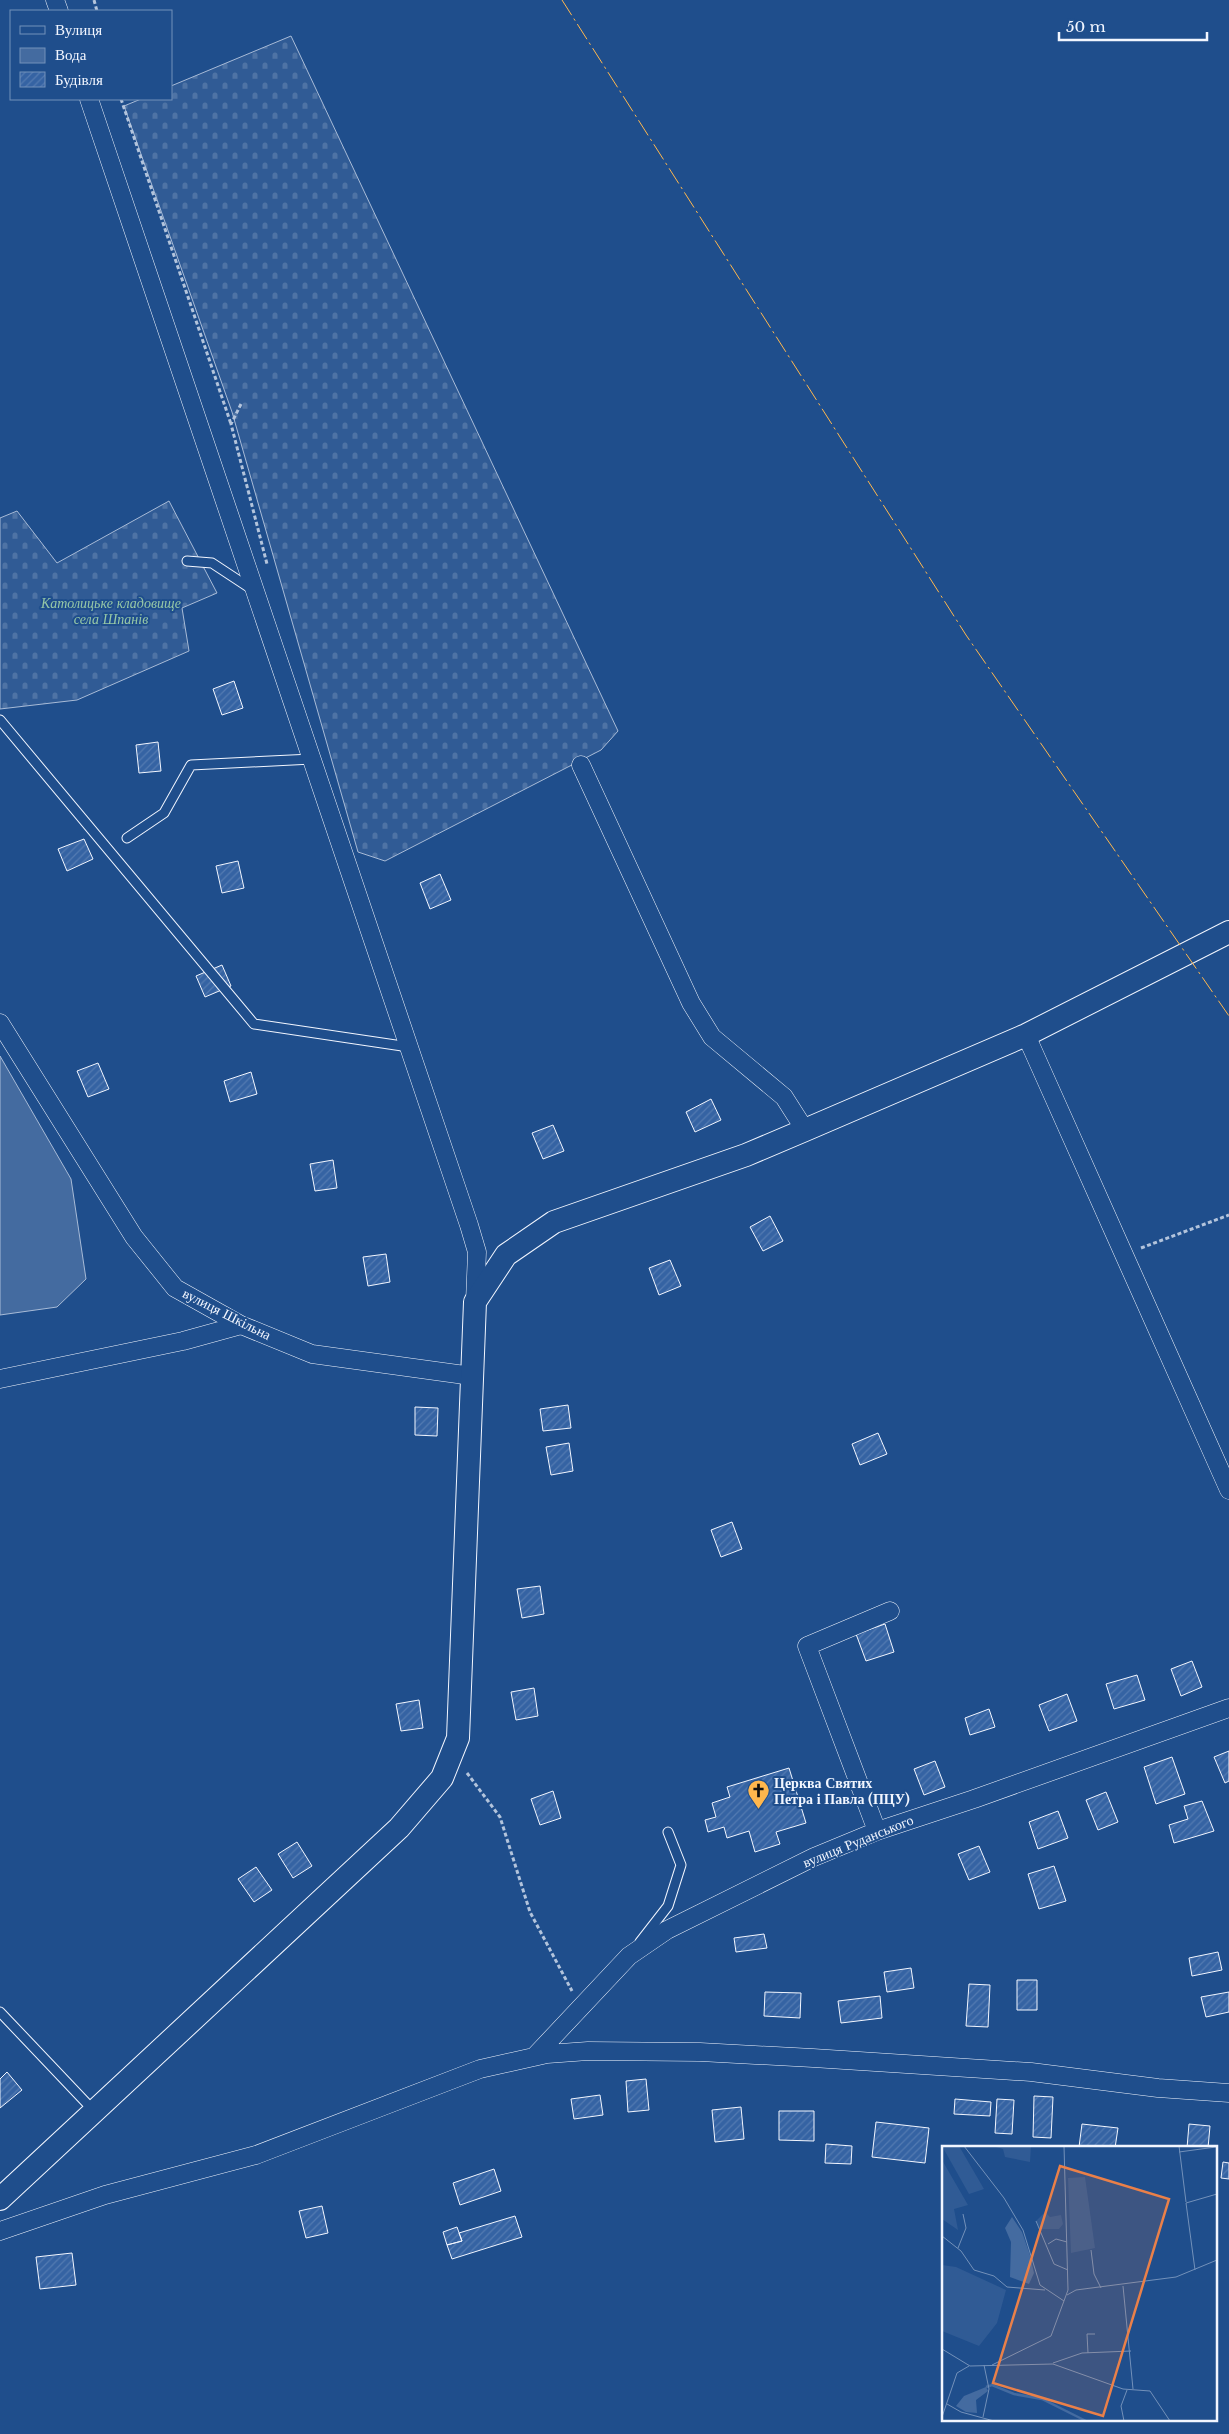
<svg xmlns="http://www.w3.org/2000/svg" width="1229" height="2434" font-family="'Libre Baskerville',serif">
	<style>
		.cemetery { fill: url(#cemetery-stones); stroke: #a8bbd7 }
		.water { fill: #446ba0; stroke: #a8bbd7 }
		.building { fill: url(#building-hatch); stroke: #f2f6ff }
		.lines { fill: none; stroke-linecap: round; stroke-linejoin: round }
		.service-casing { stroke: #f2f6ff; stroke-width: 11 }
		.minor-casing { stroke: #f2f6ff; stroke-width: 19 }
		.tertiary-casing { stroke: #f2f6ff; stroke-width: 24 }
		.path { stroke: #b3c4dc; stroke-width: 3; stroke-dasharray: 4 2.5; stroke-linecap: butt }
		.service { stroke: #1f4e8c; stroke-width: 9 }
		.minor { stroke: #1f4e8c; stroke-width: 18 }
		.tertiary { stroke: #1f4e8c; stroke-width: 22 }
		.power { stroke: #ffb74d; stroke-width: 1; stroke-dasharray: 18 4 2.5 4; stroke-linecap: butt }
		.labels { text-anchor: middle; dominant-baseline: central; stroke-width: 4; stroke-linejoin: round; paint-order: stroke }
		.park-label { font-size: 14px; font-style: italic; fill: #97c8a6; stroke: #1f4e8c }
		.street-label { font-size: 14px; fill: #f2f6ff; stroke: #1f4e8c }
		.poi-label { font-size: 14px; font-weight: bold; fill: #f2f6ff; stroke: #1f4e8c; text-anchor: start }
		.inset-river { fill: none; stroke: #446ba0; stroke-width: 2.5 }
		.inset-road { fill: none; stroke: #7391ba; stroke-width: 1 }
		.view { fill: #ea8049; fill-opacity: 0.15; stroke: #ea8049; stroke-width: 2.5 }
		.inset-edge { fill: none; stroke: #f2f6ff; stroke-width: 2.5 }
	</style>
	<defs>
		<pattern id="cemetery-stones" width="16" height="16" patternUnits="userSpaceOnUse" patternTransform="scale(1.25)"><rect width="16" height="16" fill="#305b95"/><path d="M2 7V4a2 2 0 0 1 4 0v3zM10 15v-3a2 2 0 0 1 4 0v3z" fill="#4e73a5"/></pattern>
		<pattern id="building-hatch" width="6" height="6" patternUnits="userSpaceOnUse" patternTransform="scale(1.25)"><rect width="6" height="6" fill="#3563a3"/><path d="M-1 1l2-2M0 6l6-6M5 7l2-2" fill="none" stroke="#537ab1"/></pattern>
	</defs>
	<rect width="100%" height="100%" fill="#1f4e8c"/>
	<path class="cemetery" d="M291 36 618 731 601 750 385 861 358 852 232 412 124 106 141 99H171V86Z
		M169 501 217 593 182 608 189 651 77 700 0 709V518L17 511 57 563Z"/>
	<path class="water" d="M0 1056 71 1179 86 1279 57 1307 0 1315Z"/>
	<path class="building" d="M234 681 243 708 222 715 213 689Z
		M158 742 161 771 139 773 136 745Z
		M84 839 93 859 67 871 58 849Z
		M238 861 244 888 222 893 216 866Z
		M440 874 451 900 430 909 420 883Z
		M222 965 231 986 205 997 196 976Z
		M98 1063 109 1089 88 1097 77 1071Z
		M251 1072 257 1094 230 1102 224 1081Z
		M711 1099 721 1120 695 1132 686 1112Z
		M553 1125 564 1151 543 1159 532 1133Z
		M333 1160 337 1188 315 1191 310 1164Z
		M770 1216 783 1241 763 1251 750 1227Z
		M386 1254 390 1282 368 1286 363 1257Z
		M670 1260 681 1286 659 1295 649 1268Z
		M568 1405 571 1428 543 1431 540 1409Z
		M415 1407 438 1408 437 1436 415 1435Z
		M878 1433 887 1454 860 1465 852 1444Z
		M569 1443 573 1471 551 1475 546 1447Z
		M732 1522 742 1549 721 1557 711 1530Z
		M540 1586 544 1614 522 1618 517 1589Z
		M885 1624 894 1652 866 1661 856 1634Z
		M1192 1661 1202 1687 1181 1696 1171 1669Z
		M1137 1675 1145 1700 1114 1709 1106 1684Z
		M534 1688 538 1716 516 1720 511 1692Z
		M1067 1694 1077 1721 1049 1731 1039 1705Z
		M419 1700 423 1728 401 1731 396 1704Z
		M989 1709 995 1727 970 1735 965 1718Z
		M1229 1751V1781L1225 1783 1214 1757Z
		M1172 1757 1185 1794 1156 1804 1144 1767Z
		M935 1761 945 1787 924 1795 914 1769Z
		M789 1768 806 1823 776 1832 780 1844 755 1852 749 1831 727 1838 724 1827 708 1832 705 1820 716 1817 712 1803 730 1797 727 1787Z
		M553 1791 561 1818 540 1825 531 1799Z
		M1106 1792 1118 1822 1098 1830 1086 1800Z
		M1202 1801 1214 1831 1174 1843 1169 1825 1188 1819 1184 1806Z
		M1058 1811 1068 1838 1038 1849 1029 1822Z
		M297 1842 312 1866 293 1878 278 1854Z
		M979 1846 990 1872 969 1880 958 1854Z
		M1054 1866 1066 1901 1039 1909 1028 1874Z
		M256 1867 272 1890 254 1902 238 1879Z
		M764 1934 767 1948 736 1952 734 1938Z
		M1218 1952 1222 1970 1192 1976 1189 1958Z
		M911 1968 914 1988 887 1992 884 1972Z
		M1017 1980H1037V2010H1017Z
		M969 1984 990 1985 988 2027 966 2026Z
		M765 1992 801 1993 800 2018 764 2016Z
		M1229 1992V2012L1206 2017 1201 1997Z
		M880 1996 882 2018 841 2023 838 2001Z
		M7 2072 22 2090 0 2108V2079Z
		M646 2079 649 2110 628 2112 626 2081Z
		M600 2095 603 2115 574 2119 571 2099Z
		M1034 2096 1053 2097 1051 2138 1033 2137Z
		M955 2099 991 2102 990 2116 954 2114Z
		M997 2099 1014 2100 1012 2134 995 2133Z
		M741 2107 744 2139 715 2142 712 2110Z
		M779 2111H814V2141L779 2140Z
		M876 2122 929 2128 925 2163 872 2157Z
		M1082 2124 1118 2128 1115 2148 1079 2147Z
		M1189 2124 1210 2126 1208 2148H1187Z
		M826 2144 852 2146 851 2164 825 2163Z
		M1223 2162 1229 2163V2179L1221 2178Z
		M494 2169 501 2191 460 2205 453 2183Z
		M322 2206 328 2233 306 2238 299 2211Z
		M515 2216 522 2237 452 2259 447 2245 462 2241 459 2233Z
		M457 2227 462 2241 447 2245 443 2232Z
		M72 2253 76 2285 40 2289 36 2257Z"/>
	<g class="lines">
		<defs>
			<path id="service" d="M187 561 212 563 253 590
				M0 720 254 1024 409 1047
				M127 838 164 813 191 765 312 759
				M640 1942 668 1906 681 1865 668 1832
				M0 2012 94 2111"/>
			<path id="minor" d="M55 0 59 11
				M89 99 469 1225 477 1252 475 1302
				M581 765 691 1003 712 1037 784 1097 805 1130
				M0 1023 134 1237 175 1288 241 1325 312 1354 472 1376
				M1026 1035 1229 1490
				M0 1379 183 1341 241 1325
				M877 1831 807 1646 890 1611
				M534 2057 629 1956 667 1930 814 1857 877 1831 974 1799 1229 1708
				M0 2231 105 2195 256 2155 480 2069 547 2054 588 2051 700 2052 813 2058 1031 2072 1158 2088 1229 2093"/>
			<path id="tertiary" d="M0 2199 399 1828 442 1778 458 1738 475 1302 506 1255 554 1222 746 1155 805 1130 1026 1035 1229 932"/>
		</defs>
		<use href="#service" class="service-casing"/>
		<use href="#minor" class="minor-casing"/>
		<use href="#tertiary" class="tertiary-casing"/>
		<path class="path" d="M94 0 97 11
			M121 99 231 424
			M241 404 231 424 267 564
			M1141 1248 1229 1215
			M467 1773 500 1817 530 1912 572 1991"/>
		<use href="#service" class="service"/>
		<use href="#minor" class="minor"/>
		<use href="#tertiary" class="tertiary"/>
		<path class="power" d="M562 0 966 635 1229 1016"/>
	</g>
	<defs>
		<symbol id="church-pin" viewBox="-11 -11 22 30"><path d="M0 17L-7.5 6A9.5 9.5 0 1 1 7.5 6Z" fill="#ffb74d" stroke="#1f4e8c"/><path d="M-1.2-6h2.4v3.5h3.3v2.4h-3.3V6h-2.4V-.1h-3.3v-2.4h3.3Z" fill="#111"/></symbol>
	</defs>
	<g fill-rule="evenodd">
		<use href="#church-pin" x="746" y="1778" width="25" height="34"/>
	</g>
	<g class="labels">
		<g class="park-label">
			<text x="111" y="603">Католицьке кладовище<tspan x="111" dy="16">села Шпанів</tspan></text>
		</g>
		<g class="street-label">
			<text transform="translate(227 1314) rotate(27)">вулиця Шкільна</text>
			<text transform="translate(858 1841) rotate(-22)">вулиця Руданського</text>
		</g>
		<g class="poi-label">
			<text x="774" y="1783">Церква Святих<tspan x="774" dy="16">Петра і Павла (ПЦУ)</tspan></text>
		</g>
	</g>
	<g transform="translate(942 2146)">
		<rect width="275" height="275" fill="#1f4e8c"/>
		<path d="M0 0H17L42 43 27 48ZM0 119 14 121 64 144 55 177 37 200 0 185Z" fill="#305b95"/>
		<path d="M143 31 153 102 129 107 126 32ZM103 66 108 71 119 69 121 78 117 83H98L94 75Z" fill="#305b95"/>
		<path d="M89 0 88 16 63 11 61 3 54 1ZM0 14 26 59 12 63 16 84 0 73Z" fill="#305b95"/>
		<path d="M70 71 80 86 88 109 92 127 87 138 68 131 69 96 63 82ZM44 241 46 245 34 254 35 267 24 266 14 260 22 250Z" fill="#446ba0"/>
		<path class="inset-river" d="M44 241 50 239 72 248 100 253 144 275"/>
		<path class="inset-road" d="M22 0 62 52 81 84 98 139 122 155M237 0 244 56M237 6 274 1M94 75 112 118 126 124M0 90 19 105 32 124 52 130 65 141 103 144M106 98 114 93 125 96M16 102 24 82 21 68M149 104 152 128 159 142M253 124 244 57 275 48M181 140 191 243M125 149 134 144 234 131 275 114M0 203 28 220 111 218 181 243 208 245 228 275M146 207 145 188H153M111 217 140 207 189 205M50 219 109 190 126 144 122 0M5 258 19 266 52 275M0 271 15 227 27 220M41 271 47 243 42 219M182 275 179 260 185 244"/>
		<path class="view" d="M118 20 227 53 161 270 51 237Z"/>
		<rect width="275" height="275" class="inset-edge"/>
	</g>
	<rect x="10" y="10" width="162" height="90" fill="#1f4e8c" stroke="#7391ba"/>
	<rect x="20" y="26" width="25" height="8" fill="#1f4e8c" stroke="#7391ba"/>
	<text x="55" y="35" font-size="15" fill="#f2f6ff">Вулиця</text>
	<rect x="20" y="48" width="25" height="15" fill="#446ba0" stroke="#7391ba"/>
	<text x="55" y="60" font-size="15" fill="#f2f6ff">Вода</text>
	<rect x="20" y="72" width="25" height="15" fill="url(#building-hatch)" stroke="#7391ba"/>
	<text x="55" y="85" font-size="15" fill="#f2f6ff">Будівля</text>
	<path d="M1059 32v8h148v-8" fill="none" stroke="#f2f6ff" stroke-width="2.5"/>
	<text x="1066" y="32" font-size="15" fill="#f2f6ff" stroke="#1f4e8c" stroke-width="4" paint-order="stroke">50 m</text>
</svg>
